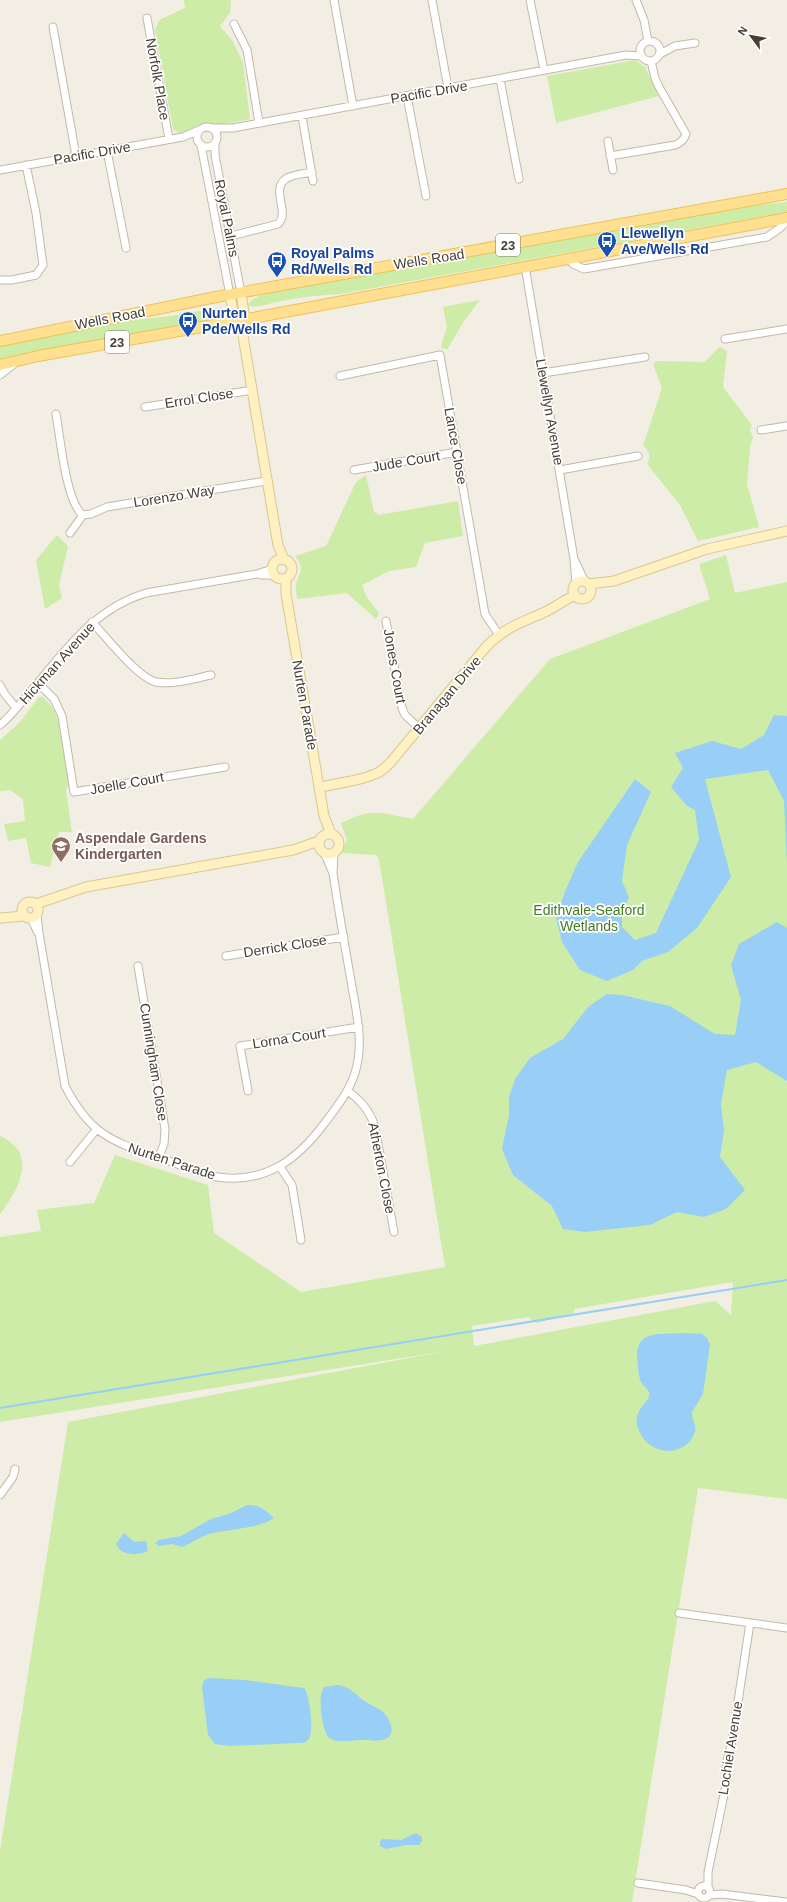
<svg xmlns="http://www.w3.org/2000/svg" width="787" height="1902" font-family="Arial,sans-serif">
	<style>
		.green { fill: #cceca7; fill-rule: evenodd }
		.water { fill: #99cff6 }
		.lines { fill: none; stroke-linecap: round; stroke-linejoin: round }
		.stream { stroke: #99cff6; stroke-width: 2 }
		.street-casing { stroke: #c2b9a8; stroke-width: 9 }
		.secondary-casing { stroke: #dac790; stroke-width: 11 }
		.primary-casing { stroke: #eec256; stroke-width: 12 }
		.street { stroke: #fff; stroke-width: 7 }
		.secondary { stroke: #fff1c1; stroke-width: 9 }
		.primary { stroke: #ffe090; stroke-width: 10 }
		.labels { text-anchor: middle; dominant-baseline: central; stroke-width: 3.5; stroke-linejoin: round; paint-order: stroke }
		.shield { fill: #fff; stroke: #7d7870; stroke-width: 1 }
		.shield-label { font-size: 13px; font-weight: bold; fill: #453e33 }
		.street-label { font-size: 14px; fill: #453e33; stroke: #fff }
		.transit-label { font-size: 14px; font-weight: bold; fill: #164399; stroke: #fff; text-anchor: start }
		.education-label { font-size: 14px; font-weight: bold; fill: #785e54; stroke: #fff; text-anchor: start }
		.park-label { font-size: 14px; fill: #437c21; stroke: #fff }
	</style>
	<rect width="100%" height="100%" fill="#f3eee3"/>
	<path class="green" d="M184 0H231L230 13 220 26 232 40 243 62 250 119C226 124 202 127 179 133L173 129 155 30 159 20 185 8Z
		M635 60 645 67 659 96 556 123 547 76Z
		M787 202V212L341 294C317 295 295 298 272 303 265 305 254 309 248 305 254 293 279 291 292 287L734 208Z
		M480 300 464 321 447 350 441 347 447 326 443 307Z
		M222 307 228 312 222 317 214 319 0 361V345L124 321 171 316Z
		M719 347 727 351 723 387 752 425 750 430 753 437 750 447 747 484 759 527 698 541 680 505 647 464C651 457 650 451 643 446L662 388 653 364 656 361 705 362Z
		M366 475 374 512 379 515 458 501 463 536 425 543 416 567 389 571 362 585 366 596 379 613 376 619 347 593 297 599C297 595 295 590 296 586 298 570 307 572 295 556L326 546 356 482Z
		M57 535 68 546 59 585 62 598 45 609 36 560Z
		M726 555 735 593 787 582V1499L698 1488 632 1902H0V1851L68 1422 446 1351 0 1422V1237L41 1231 37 1210 94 1203 115 1155 208 1185 214 1233 301 1292 445 1267 379 859 376 855 342 853 347 840 341 823C373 807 380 813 413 819L550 659 710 599 699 564ZM733 1282 731 1315 715 1301 474 1346 472 1326 528 1317 537 1323 574 1313V1309Z
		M39 697H43C64 715 64 751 69 778V784L66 790 72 832H59L50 867 31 863 26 838 8 841 4 824 25 821 23 799 10 790 0 791V740L20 722Z
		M0 1136C39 1153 19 1189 0 1214Z"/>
	<path class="water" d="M774 715 787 716V866L784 801 768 770 705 779 731 877 697 928 668 952 642 961 633 970 607 981 580 970 562 942 556 918 566 889 578 862 635 779 651 792 627 845 622 881 629 897 622 914V927L635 940 656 933 699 840 695 810 687 806 671 787 683 768 675 753 712 741 741 749 764 735Z
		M777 922 787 928V1081L756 1062 727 1070 721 1104 724 1130 720 1157 745 1190 726 1209 704 1217 677 1212 650 1225 585 1232 563 1229 552 1206 513 1175 502 1149 509 1115V1097L515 1079 530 1058 563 1039 588 1007 607 994 622 995 670 1006 715 1034 735 1035 741 1000 731 965 739 944Z
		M682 1333 702 1334 707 1338 710 1345 703 1394 692 1412C691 1419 697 1425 695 1432 686 1458 651 1456 640 1433 628 1410 652 1403 649 1392 647 1387 641 1385 640 1379 638 1373 638 1365 637 1358 636 1329 661 1335 682 1333Z
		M247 1505C260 1504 267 1512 274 1518 260 1528 231 1529 213 1533 202 1535 193 1543 182 1547L172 1544 159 1546 155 1543 159 1540 181 1536 211 1519 229 1514Z
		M124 1533 134 1542 146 1541 148 1551C137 1556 121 1556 116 1544Z
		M210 1678 244 1680 304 1688C310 1695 314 1731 309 1738 307 1743 302 1743 298 1743L230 1746 215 1744 208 1735 202 1687 204 1680Z
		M338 1685C352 1687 355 1695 366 1702 371 1706 377 1707 382 1711 389 1717 398 1734 385 1739 378 1742 370 1740 364 1740 352 1739 338 1745 328 1737 322 1728 317 1696 324 1687Z
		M416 1833 422 1837V1841L419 1845H406L386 1849 380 1846V1841L382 1839 401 1840Z"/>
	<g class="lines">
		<path class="stream" d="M0 1408 787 1280"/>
		<defs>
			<path id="street" d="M334 0 353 106
				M432 0 448 88
				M530 0 544 70
				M636 0 644 20 648 41
				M147 18 169 139
				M234 24 247 50 259 123
				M53 27 76 156
				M640 51a10 10 0 1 1 20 0a10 10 0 1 1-20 0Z
				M660 54 675 46 695 43
				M500 79 519 179
				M407 96 426 196
				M302 116 313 181
				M197 137a10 10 0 1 1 20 0a10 10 0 1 1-20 0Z
				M213 128H233L626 55 641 56
				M608 141 613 170
				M215 143V155L241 293
				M201 145 230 295
				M107 151 126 248
				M610 156 675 145C681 143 684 140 686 134L659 87 655 78 651 61
				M0 170 183 137 199 130
				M231 236 278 224C291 212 269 189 287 178 294 174 304 174 312 172
				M568 258 573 264 584 269 767 237 780 228 787 221
				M525 266 574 559 576 583
				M0 280H12L36 275 43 265 36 213 26 165
				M725 339 787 329
				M543 373 645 357
				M0 375 15 363
				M340 376 440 355 485 614 499 635
				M145 407 253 390
				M56 414C60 436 66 503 83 515
				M761 430 787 426
				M354 470 457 452
				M560 470 638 456
				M70 533 83 515 91 514 107 507 266 481
				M575 561 584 580
				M261 575H274
				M386 621 402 708 405 715 419 728
				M92 622C106 637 138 678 156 682 174 685 193 679 211 675
				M38 683 54 699 62 716 74 792 225 767
				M0 685 4 693 16 708
				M0 725C10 717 17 707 25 698 62 656 90 610 146 593L257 574 272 569
				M324 852 332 871
				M37 914 39 933 65 1086C91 1136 112 1141 162 1159 180 1164 199 1174 217 1177 265 1184 297 1160 324 1124 336 1108 349 1092 355 1073 365 1041 355 1007 350 975 344 941 338 907 333 873L334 852
				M31 918 38 933
				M226 956 344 937
				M138 966 165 1129 164 1144 159 1157
				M248 1091 240 1046 359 1027
				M348 1091C361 1101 370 1111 375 1127L394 1232
				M70 1162 96 1130
				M280 1167 292 1185 301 1240
				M0 1495 13 1477 15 1469
				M679 1613 787 1628
				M638 1883 686 1890 698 1894
				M698 1892a6 6 0 1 1 12 0a6 6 0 1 1-12 0Z
				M708 1887V1872L728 1775 726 1766 732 1741 750 1623
				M710 1895 722 1894 787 1902"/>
			<path id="secondary" d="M230 295 235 321 241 324
				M241 324 278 545 284 560
				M241 324 245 319 241 293
				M272 569a10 10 0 1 1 20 0a10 10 0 1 1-20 0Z
				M286 578V594L324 816 331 834
				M573 590a9 9 0 1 1 18 0a9 9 0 1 1-18 0Z
				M589 584 614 581 707 549 787 531
				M319 788C337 782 358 782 375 774 381 772 386 767 390 763L486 647C507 626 519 624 545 612 555 607 565 600 575 595
				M319 844a10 10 0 1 1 20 0a10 10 0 1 1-20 0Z
				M22 910a8 8 0 1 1 16 0a8 8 0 1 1-16 0Z
				M36 904 86 887 293 850 319 841
				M0 918 25 916"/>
			<path id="primary" d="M0 341 216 297 787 194
				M0 365 38 356 258 317 787 218"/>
		</defs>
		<use href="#street" class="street-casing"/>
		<use href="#secondary" class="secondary-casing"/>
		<use href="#primary" class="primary-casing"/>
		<use href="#street" class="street"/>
		<use href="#secondary" class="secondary"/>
		<use href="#primary" class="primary"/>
	</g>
	<defs>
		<symbol id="bus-pin" viewBox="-11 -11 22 30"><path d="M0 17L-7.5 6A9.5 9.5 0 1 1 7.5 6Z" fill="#1a4fb4" stroke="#fff"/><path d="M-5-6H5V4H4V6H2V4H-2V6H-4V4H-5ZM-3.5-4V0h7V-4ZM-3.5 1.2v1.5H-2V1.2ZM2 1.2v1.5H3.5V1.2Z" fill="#fff"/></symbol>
		<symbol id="school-pin" viewBox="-11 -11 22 30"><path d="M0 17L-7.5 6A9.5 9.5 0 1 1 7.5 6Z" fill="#8d6e63" stroke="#fff"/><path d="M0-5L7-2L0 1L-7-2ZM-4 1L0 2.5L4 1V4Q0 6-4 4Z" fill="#fff"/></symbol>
	</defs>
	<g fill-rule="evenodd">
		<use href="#bus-pin" x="596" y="230" width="22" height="30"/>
		<use href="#bus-pin" x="266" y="250" width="22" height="30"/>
		<use href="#bus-pin" x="177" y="310" width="22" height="30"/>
		<use href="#school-pin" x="50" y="835" width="22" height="30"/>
	</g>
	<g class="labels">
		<g class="shield">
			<rect x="496" y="234" width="24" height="22" rx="3"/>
			<rect x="105" y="331" width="24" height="22" rx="3"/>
		</g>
		<g class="shield-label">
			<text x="508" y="245">23</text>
			<text x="117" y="342">23</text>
		</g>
		<g class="street-label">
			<text transform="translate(158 79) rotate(80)">Norfolk Place</text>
			<text transform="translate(429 92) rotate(-10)">Pacific Drive</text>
			<text transform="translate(92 153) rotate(-10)">Pacific Drive</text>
			<text transform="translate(227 218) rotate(79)">Royal Palms</text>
			<text transform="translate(429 259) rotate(-9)">Wells Road</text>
			<text transform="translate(110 318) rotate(-11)">Wells Road</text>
			<text transform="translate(199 398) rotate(-9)">Errol Close</text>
			<text transform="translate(550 412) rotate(80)">Llewellyn Avenue</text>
			<text transform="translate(456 446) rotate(80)">Lance Close</text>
			<text transform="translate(406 461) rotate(-10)">Jude Court</text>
			<text transform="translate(174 496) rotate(-9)">Lorenzo Way</text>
			<text transform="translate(57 663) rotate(-48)">Hickman Avenue</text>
			<text transform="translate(395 666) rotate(80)">Jones Court</text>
			<text transform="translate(447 695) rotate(-50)">Branagan Drive</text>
			<text transform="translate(305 705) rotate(80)">Nurten Parade</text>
			<text transform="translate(127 783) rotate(-10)">Joelle Court</text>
			<text transform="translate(285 946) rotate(-9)">Derrick Close</text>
			<text transform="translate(289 1038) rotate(-9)">Lorna Court</text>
			<text transform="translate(154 1062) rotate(81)">Cunningham Close</text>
			<text transform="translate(172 1161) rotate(18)">Nurten Parade</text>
			<text transform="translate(382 1168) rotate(79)">Atherton Close</text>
			<text transform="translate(730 1748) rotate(-81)">Lochiel Avenue</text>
		</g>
		<g class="transit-label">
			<text x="621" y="233">Llewellyn<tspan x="621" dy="16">Ave/Wells Rd</tspan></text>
			<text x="291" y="253">Royal Palms<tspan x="291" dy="16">Rd/Wells Rd</tspan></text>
			<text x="202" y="313">Nurten<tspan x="202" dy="16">Pde/Wells Rd</tspan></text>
		</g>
		<g class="education-label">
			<text x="75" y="838">Aspendale Gardens<tspan x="75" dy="16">Kindergarten</tspan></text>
		</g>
		<g class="park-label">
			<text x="589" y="910">Edithvale-Seaford<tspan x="589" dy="16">Wetlands</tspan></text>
		</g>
	</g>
	<g transform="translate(751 36) rotate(302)" stroke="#ffffff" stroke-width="3" paint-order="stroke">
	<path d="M0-3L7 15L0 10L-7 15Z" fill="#453e33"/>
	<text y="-6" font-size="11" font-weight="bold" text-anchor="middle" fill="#453e33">N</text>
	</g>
</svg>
